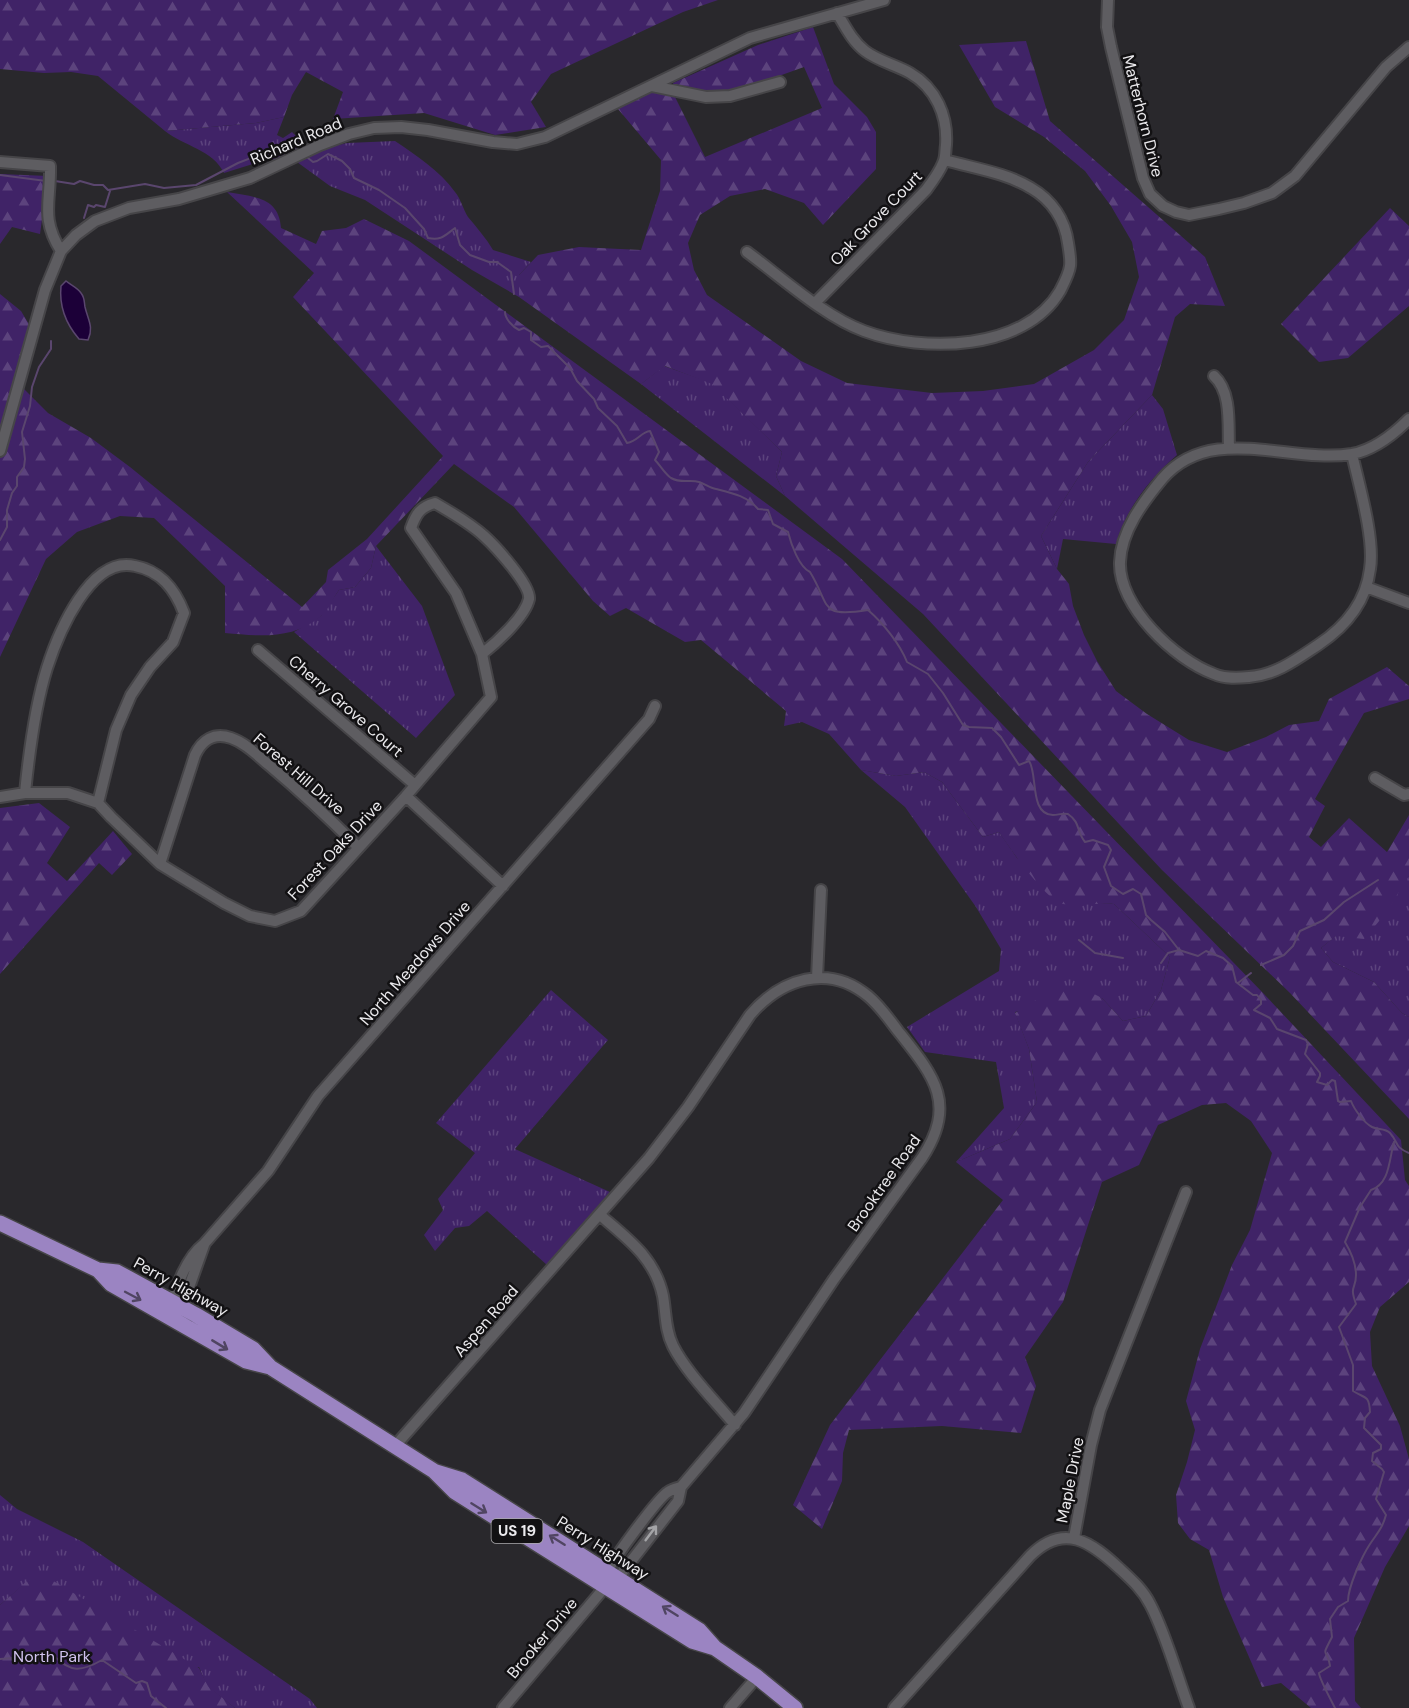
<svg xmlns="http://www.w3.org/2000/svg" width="1409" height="1708" font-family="'DM Sans',sans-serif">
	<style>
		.grass { fill: url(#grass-tufts) }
		.forest { fill: url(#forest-firs) }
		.water { fill: #1c0038; stroke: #5a466e; stroke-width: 1.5 }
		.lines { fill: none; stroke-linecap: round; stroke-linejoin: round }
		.stream { stroke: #5a466e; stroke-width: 2 }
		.minor-casing { stroke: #464548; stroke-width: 14 }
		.highway-casing { stroke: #464548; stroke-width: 18 }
		.minor { stroke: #5e5d61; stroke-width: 10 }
		.highway { stroke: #9b84c2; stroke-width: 15 }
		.oneway { stroke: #504562 }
		.oneway2 { stroke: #a4a4a7 }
		.labels { text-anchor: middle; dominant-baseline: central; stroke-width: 5; stroke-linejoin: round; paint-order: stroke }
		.shield { fill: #121113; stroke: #aaa9ac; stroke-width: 1.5 }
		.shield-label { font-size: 15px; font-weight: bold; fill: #ebeaed }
		.street-label { font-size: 16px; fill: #ebeaed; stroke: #121113 }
		.park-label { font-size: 16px; fill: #d2c3ef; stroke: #121113 }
	</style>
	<defs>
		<pattern id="grass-tufts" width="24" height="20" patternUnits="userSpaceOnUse" patternTransform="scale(1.5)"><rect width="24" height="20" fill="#402367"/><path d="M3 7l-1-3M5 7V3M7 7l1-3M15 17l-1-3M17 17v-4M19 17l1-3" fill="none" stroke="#5c437d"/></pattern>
		<pattern id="forest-firs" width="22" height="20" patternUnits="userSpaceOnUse" patternTransform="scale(1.5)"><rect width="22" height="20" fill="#402367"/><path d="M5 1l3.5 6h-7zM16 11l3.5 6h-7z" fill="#5c437d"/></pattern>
	</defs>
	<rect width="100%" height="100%" fill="#29282c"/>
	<path class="grass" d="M284 117 277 135 283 138 292 132 297 137 301 146 281 158 259 162 224 173C213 150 184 146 165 131L256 123Z
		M395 141C417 156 439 170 455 192 461 199 463 209 468 217 477 228 486 238 493 250L531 262 519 275V297L472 270 365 200 330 186 297 162 330 147 347 143Z
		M664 366 712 383 782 452 776 476 785 496 641 384Z
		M1152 395 1163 409 1177 455C1151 477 1125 510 1116 544L1063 539 1057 569 1041 536 1088 462Z
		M376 546 422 606 455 695 416 738 294 632 321 616 339 590 355 587 371 568Z
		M861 770 896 776 924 772 942 782 983 837 999 832 1017 858 1096 903 1114 904 1170 957 1161 990 1146 1016 1123 1021 1102 998 1015 1012 1029 1049 1037 1102 1010 1139 956 1162 1004 1108 996 1062 925 1052 907 1027 999 971 1001 949 976 907 905 807Z
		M1409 876V1017L1402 1013 1374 982 1333 962 1321 948Z
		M551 990 608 1040 515 1149 610 1192 547 1265 487 1211 469 1226 455 1228 435 1251 424 1235 443 1210 438 1199 475 1153 436 1123Z
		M0 1495 17 1509 83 1542 310 1699 317 1708H235L207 1686 199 1667 0 1708 22 1586 0 1605Z"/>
	<path class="forest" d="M0 0H718L683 12 551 74 531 102 546 127 495 135 424 113 333 119 343 92 306 72 292 95 284 117 256 123 165 131 98 76 71 72 44 73 0 69Z
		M813 27 834 84 867 117 876 132V169L823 225 804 203 765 189 730 196 700 215 688 243 694 270 707 295 801 361 847 383 932 393 983 391 1034 384 1094 350 1124 320 1139 277 1132 242 1111 206 1085 171 1044 137 995 107 959 45 1026 41 1050 121 1205 257 1225 306 1190 304 1175 317 1152 395 1088 462 1041 536 1057 569 1069 584 1073 606 1084 635 1097 661 1116 691 1147 714 1189 740 1227 752 1266 737 1289 725 1319 721 1329 699 1387 667 1409 686V699L1364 713 1315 799 1325 806 1309 837 1321 847 1349 818 1387 852 1409 815V876L1385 914 1364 939 1336 936 1321 948 1333 962 1374 982 1402 1013 1409 1017V1119L1290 993 1162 870 923 614 785 496 776 476 782 452 712 384 665 366 641 384 519 297V275L538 255 579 247 641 250 660 191 661 160 618 109 650 91 674 95 705 157 822 108 804 67 731 93 708 92 674 86 673 83 758 45Z
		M0 174 48 176 40 234 12 227 0 244Z
		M227 192C253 197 279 196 281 228L316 244 322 231 346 228 364 219 409 241 842 559 1264 994 1401 1140 1405 1180 1409 1186V1282L1380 1307 1370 1332 1372 1366 1400 1426 1409 1459V1526L1385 1567 1354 1638 1355 1701 1361 1708H1311L1281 1683 1262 1687 1223 1597 1209 1550 1190 1539 1178 1523 1176 1495 1187 1462 1195 1430 1186 1401 1200 1349 1232 1265 1250 1230 1272 1153 1251 1121 1226 1103 1202 1105 1158 1125 1139 1165 1102 1182 1063 1302 1025 1357 1036 1386 1021 1433 942 1426 849 1430 843 1453 842 1481 822 1529 793 1505 830 1425 1003 1200 956 1162 1010 1139 1037 1102 1029 1049 1015 1013 1047 993 1080 987 1102 998 1123 1021 1146 1016 1161 990 1170 957 1114 904C1103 903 1071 906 1063 904 1045 899 1010 849 999 832L983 837 942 782 924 772 896 776 861 770 829 734 802 722 784 726 786 711 701 640 685 642 626 608 610 616 593 601 514 507 454 464 376 546 371 568 355 587 339 590C333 598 328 611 320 617 291 640 260 636 225 633V586L154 518 120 516 77 532 46 559 0 657V294L21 311 33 331 19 384 48 413 91 438 130 467 302 607 326 582 328 570 367 539 443 456 293 297 314 273Z
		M1390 208 1409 226V306L1348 358 1319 362 1281 324Z
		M39 803 70 827 47 863 67 881 113 831 132 854 112 875 99 863 0 974V808Z
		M50 1579 199 1668 208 1686 235 1708H0V1605L27 1581Z"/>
	<path class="water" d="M66 281C71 285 78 288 81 293 85 298 84 302 85 307 88 320 94 327 88 340L79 339C66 324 59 306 61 286Z"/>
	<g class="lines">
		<path class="stream" d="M308 158 313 162 317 161 328 154 342 161 350 169 354 178 379 190 405 208 424 229 428 238C442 241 445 235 455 228L460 245 470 255 489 262H497L511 272 514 294
			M0 175 46 181
			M55 181 74 184 80 181 94 185H103L108 190 145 184 164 188 196 185 238 163 279 147 295 149
			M84 218 88 205 94 207 96 205 105 207 110 191
			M505 312C505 319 513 327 519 330L524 328 531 332V340L541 347 548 346 570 368 577 381 594 399 598 408 617 426 627 443C638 441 641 432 650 431L659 452 655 460C660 465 665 474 671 478 682 484 690 479 699 482 705 484 710 488 716 489 732 493 747 496 758 509L768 510 773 524 788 532C791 544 799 567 810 572 831 606 818 618 868 610 883 623 900 644 907 662L928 674 943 693 963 725 969 727 992 728 1001 737 1019 765 1029 761C1038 773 1029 815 1053 815 1058 815 1062 813 1068 814 1081 823 1076 831 1085 842L1093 840 1108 845 1111 850 1104 867 1111 886 1123 894 1133 889 1141 894 1146 915 1151 920 1165 932 1179 950 1198 956 1206 951 1223 958 1232 966 1236 982 1253 995H1257L1261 1000V1004L1254 1010 1270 1018 1277 1029 1306 1040 1308 1044 1305 1054 1320 1073V1076L1317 1082 1327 1085 1332 1080 1335 1081 1338 1101 1340 1102 1351 1101C1354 1109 1364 1123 1372 1127 1378 1130 1385 1128 1390 1133 1399 1143 1394 1147 1409 1153
			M0 540 7 527V510L12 493 17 486V477L24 467 25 459 22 432 30 406 32 387 39 367 51 349V341
			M1079 940 1095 953 1123 958
			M1161 963 1168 953 1179 950
			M1261 965 1284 955 1293 946 1300 931 1324 920 1344 902 1378 880
			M1238 983 1251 973
			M0 1659 53 1655C71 1673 81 1672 102 1660L136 1683 142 1681 147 1683 151 1696 166 1708
			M1335 1708C1332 1702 1319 1678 1319 1673L1330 1666C1327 1646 1320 1660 1332 1637L1330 1619 1338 1607 1348 1601C1348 1587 1362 1556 1370 1544 1378 1532 1382 1529 1386 1515L1376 1499 1384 1472 1382 1469 1372 1461 1373 1453 1381 1449V1445L1364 1428 1365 1418 1370 1412C1369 1395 1366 1399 1353 1391V1365L1339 1327 1356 1304C1349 1285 1356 1290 1356 1275 1356 1263 1351 1252 1345 1242L1360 1207 1371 1190C1390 1184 1389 1159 1394 1142"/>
		<defs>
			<path id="minor" d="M1108 0 1107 27 1111 47 1143 178 1150 194 1163 206 1176 212 1189 215 1219 209 1244 203 1272 193 1295 176 1386 67 1409 47
				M652 86 706 97 730 96 780 82
				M0 162 50 166C51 201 40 218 61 251
				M747 252C781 277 825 317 864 331 923 353 1025 351 1060 291 1064 283 1069 274 1070 266 1071 259 1069 250 1068 243 1065 220 1052 200 1031 188 1007 173 973 168 945 160
				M815 303 926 190C932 182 939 173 943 163 946 157 945 151 946 145 948 116 936 88 910 73 896 65 878 61 865 51 852 41 845 26 837 13
				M1214 376C1232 392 1228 426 1229 448
				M0 451 45 290 61 251 76 235 95 221 129 208 179 199 250 178 320 145 349 134 374 128 401 127 428 130 493 142 517 144 545 137 750 38 884 0
				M1352 454C1359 485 1375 539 1370 569 1366 602 1345 627 1318 645 1297 659 1276 675 1249 677 1238 678 1225 679 1214 674 1175 660 1118 606 1120 562 1121 531 1143 502 1162 479 1211 422 1289 464 1352 454 1374 450 1393 435 1409 419
				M435 503C452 513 470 523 484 536 495 546 531 585 529 599 525 617 496 643 482 654L456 593 411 528C416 514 420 507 435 503Z
				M1366 587 1409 603
				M258 650 415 785
				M1375 778 1404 795 1409 794
				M25 793C29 753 35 706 47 668 58 634 90 555 135 566 161 571 175 589 184 613L173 642 150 667 131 695 116 730 98 803
				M406 796 503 886
				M0 797 25 793H68L98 803 111 817 160 864 224 903 250 916 275 921 301 911 406 796 491 697 482 654
				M160 864 195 755C202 740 214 732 231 738 246 743 258 756 269 765 300 791 329 818 358 847
				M817 978 821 890
				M600 1215C627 1238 655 1258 663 1296 666 1313 665 1330 673 1346 686 1372 716 1402 735 1425
				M173 1308C173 1289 188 1256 204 1244L268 1171 318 1096 649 719 655 706
				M179 1311 182 1307 204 1245
				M395 1446 649 1158 688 1107 750 1015C781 979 828 963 868 996 880 1006 889 1019 898 1031 933 1075 958 1103 922 1158L834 1279 744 1413 681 1487 678 1501 618 1578 605 1587 503 1708
				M1074 1538 1091 1445 1100 1410 1186 1192
				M606 1576C607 1566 659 1497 668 1492 672 1489 677 1488 681 1487
				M730 1708 757 1677
				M894 1708 1030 1556C1064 1522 1091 1542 1120 1569 1132 1580 1143 1590 1150 1604 1166 1634 1177 1676 1189 1708"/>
			<path id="highway" d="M0 1223 98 1270 111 1284 246 1361 270 1367
				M98 1270 117 1272 196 1315 253 1349 270 1367 434 1471 455 1492 692 1641 715 1648
				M436 1472 462 1480 699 1630 715 1648 757 1677 795 1708"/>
		</defs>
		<use href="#minor" class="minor-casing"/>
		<use href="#highway" class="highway-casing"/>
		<use href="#minor" class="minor"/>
		<use href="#highway" class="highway"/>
	</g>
	<defs><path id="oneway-shaft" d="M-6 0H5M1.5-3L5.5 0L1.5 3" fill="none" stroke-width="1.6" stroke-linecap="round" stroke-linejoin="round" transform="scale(1.5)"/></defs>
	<g class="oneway">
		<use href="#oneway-shaft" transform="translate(133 1296) rotate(28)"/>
		<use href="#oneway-shaft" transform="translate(220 1345) rotate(31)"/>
		<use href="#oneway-shaft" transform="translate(479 1508) rotate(32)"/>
		<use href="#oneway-shaft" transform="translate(557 1540) rotate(-148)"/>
		<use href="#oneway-shaft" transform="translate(670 1611) rotate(-148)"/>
	</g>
	<use class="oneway2" href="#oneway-shaft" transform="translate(651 1533) rotate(-53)"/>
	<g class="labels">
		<rect class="shield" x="491.5" y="1519" width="51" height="24" rx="4.5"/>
		<g class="shield-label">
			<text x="517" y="1531">US 19</text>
		</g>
		<g class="street-label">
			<text transform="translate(1143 116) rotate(76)">Matterhorn Drive</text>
			<text transform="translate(296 141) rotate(-23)">Richard Road</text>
			<text transform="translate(876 218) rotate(-46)">Oak Grove Court</text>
			<text transform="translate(346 706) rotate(41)">Cherry Grove Court</text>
			<text transform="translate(299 774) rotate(41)">Forest Hill Drive</text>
			<text transform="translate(335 850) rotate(-47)">Forest Oaks Drive</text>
			<text transform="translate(415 963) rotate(-49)">North Meadows Drive</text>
			<text transform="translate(884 1183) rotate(-55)">Brooktree Road</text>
			<text transform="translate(181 1287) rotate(29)">Perry Highway</text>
			<text transform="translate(486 1321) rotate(-49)">Aspen Road</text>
			<text transform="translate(1070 1480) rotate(-79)">Maple Drive</text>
			<text transform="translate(603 1548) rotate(32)">Perry Highway</text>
			<text transform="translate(542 1638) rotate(-50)">Brooker Drive</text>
		</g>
		<g class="park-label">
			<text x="52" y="1656">North Park</text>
		</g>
	</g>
</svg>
